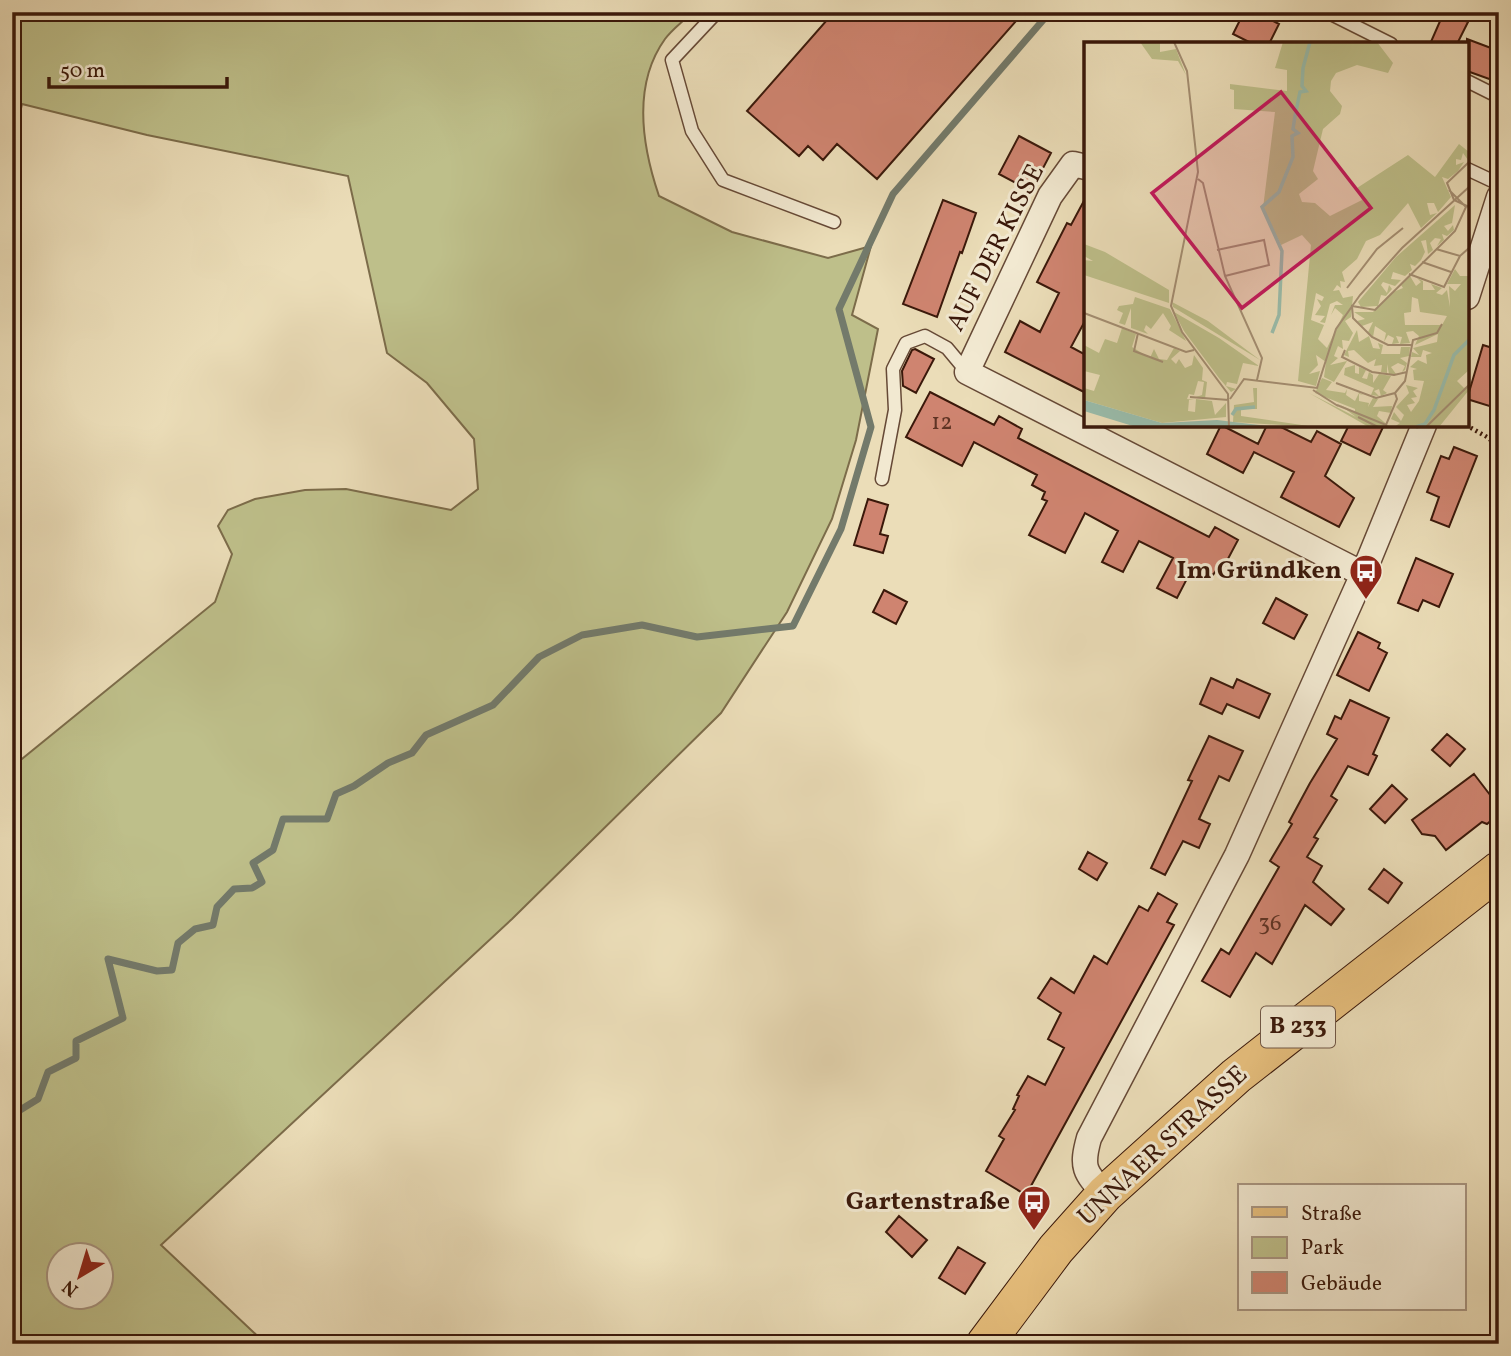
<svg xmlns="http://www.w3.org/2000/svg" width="1511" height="1356" font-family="Vollkorn,serif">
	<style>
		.green { fill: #bebf8a; stroke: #7c6c4a; stroke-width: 2; fill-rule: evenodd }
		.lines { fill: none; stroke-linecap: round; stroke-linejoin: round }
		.stream { stroke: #737a6b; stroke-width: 7 }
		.building { fill: #cf8470; stroke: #3a180a; stroke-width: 2 }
		.lane-casing { stroke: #664936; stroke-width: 15 }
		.street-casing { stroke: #664936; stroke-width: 27 }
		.primary-casing { stroke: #3a180a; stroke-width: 39 }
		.path { stroke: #3a180a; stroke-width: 4.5; stroke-dasharray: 2 3.5; stroke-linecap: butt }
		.lane { stroke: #f2e9d1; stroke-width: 12 }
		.street { stroke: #f2e9d1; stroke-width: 24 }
		.primary { stroke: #e6be7c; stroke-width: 37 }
		.labels { text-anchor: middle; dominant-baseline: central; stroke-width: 6; stroke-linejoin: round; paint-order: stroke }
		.number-label { font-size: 23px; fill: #5f3324 }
		.shield { fill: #f2e9d1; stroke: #715746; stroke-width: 2 }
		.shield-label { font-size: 24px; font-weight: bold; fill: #3a180a }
		.street-label { font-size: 26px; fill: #3a180a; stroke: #f2e9d1 }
		.poi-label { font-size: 26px; font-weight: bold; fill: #3a180a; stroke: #f2e9d1; text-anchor: end }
		.inset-river { fill: none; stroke: #99bcab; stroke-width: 3.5 }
		.inset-road { fill: none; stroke: #a48e72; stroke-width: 2 }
		.view { fill: #c2185b; fill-opacity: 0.15; stroke: #c2185b; stroke-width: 3.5 }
		.inset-edge { fill: none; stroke: #3a180a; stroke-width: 3.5 }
	</style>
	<rect width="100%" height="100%" fill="#ebddb8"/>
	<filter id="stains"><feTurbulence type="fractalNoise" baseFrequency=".00286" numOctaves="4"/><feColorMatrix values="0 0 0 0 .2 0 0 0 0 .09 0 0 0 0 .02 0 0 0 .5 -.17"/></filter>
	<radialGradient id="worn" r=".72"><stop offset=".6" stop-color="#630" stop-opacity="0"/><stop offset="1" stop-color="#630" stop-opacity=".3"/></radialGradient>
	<path class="green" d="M12 12H692C684 21 672 29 665 39 632 85 642 146 659 196L732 232 828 258 871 246 852 315 878 329 856 440 832 519 787 612 721 713 512 919 161 1245 266 1344H12V767L215 602 232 554 218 526 228 510 255 499 305 490 346 489 451 510 478 489 474 439 427 383 387 353 348 176 147 135 22 104 12 148ZM102 1254V1296H60V1254Z"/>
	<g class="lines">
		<path class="stream" d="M12 1115 38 1099 48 1072 76 1058V1041L123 1018 108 959 157 971 172 970 178 943 195 929 213 925 217 907 234 889 252 888 262 882 253 863 273 850 283 819H327L336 794 354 786 388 763 412 753 426 735 493 705 539 657 582 635 642 625 697 637 793 626 841 529 871 427 839 309 893 194 1050 12"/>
	</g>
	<path class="building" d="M834 12H1024L877 179 837 144 823 160 808 146 799 156 747 111Z
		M1244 12H1256L1279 24 1269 44H1253L1233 34Z
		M1444 12H1467L1463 20 1468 22 1457 44H1430Z
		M1467 39 1499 51V61L1492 80 1467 71Z
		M1019 136 1051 153 1031 191 999 174Z
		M1086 197V319L1071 347 1086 355V393L1005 352 1020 321 1040 332 1059 293 1037 282 1067 223 1071 225Z
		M943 200 976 213 962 253 960 252 937 317 903 304Z
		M1483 345 1499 350V409L1467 399Z
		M915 349 934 359 916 393 903 386 902 371 912 350Z
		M930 392 994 425 999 416 1022 429 1018 438 1209 537 1215 527 1238 540 1221 572 1217 569 1213 575 1194 565 1177 598 1157 588 1173 558 1139 541 1123 572 1102 562 1118 531 1085 513 1065 553 1029 535 1047 501 1042 499 1045 492 1032 485 1037 475 974 442 962 466 906 437Z
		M1221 425 1258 444 1267 425H1277L1311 442 1317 431 1341 444 1325 476 1354 498 1339 527 1281 497 1294 472 1254 452 1243 473 1207 454Z
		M1349 425H1384L1370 455 1341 441Z
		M1454 447 1477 456 1449 527 1431 520 1439 497 1427 492 1441 456 1449 459Z
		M868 499 888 505 880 534 888 536 883 553 854 545Z
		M1416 558 1453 574 1439 607 1423 600 1418 611 1398 603Z
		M884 590 907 602 896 624 873 612Z
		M1276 598 1307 615 1294 639 1263 623Z
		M1358 632 1380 643 1378 648 1387 653 1369 691 1337 675Z
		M1211 678 1233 688 1237 679 1270 694 1259 718 1227 704 1222 714 1200 704Z
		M1350 700 1389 718 1373 754 1377 756 1368 775 1348 766 1331 796 1337 800 1314 837 1318 839 1307 857 1322 866 1313 882 1344 909 1331 925 1305 905 1272 964 1256 953 1230 997 1202 981 1221 949 1229 954 1279 867 1270 861 1292 824 1289 822 1310 783 1337 739 1327 734 1335 716 1341 719Z
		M1447 734 1465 749 1450 766 1432 750Z
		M1209 736 1243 751 1229 781 1219 776 1199 819 1210 824 1199 848 1183 841 1165 875 1151 868 1192 781 1188 780Z
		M1474 774 1497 804 1493 807 1495 811 1494 818 1487 824 1482 822 1446 850 1435 836 1422 834 1412 820Z
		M1392 785 1407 799 1385 823 1370 809Z
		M1088 852 1107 863 1097 880 1079 869Z
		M1384 869 1402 883 1388 903 1369 889Z
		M1158 893 1177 904 1167 922 1174 925 1026 1195 986 1171 1004 1139 999 1136 1015 1110 1013 1109 1019 1096 1017 1095 1028 1076 1045 1085 1064 1048 1048 1039 1061 1013 1038 998 1051 978 1074 993 1094 956 1107 964 1139 906 1148 911Z
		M899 1216 927 1240 912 1257 886 1232Z
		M958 1247 985 1263 965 1294 939 1278Z"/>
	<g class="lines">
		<defs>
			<path id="lane" d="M717 12 672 60 692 131 723 180 834 222
				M1327 12 1391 44
				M1467 81 1499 97
				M1467 169 1499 184
				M882 479 895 410 893 369 906 343 925 336 947 348 967 372"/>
			<path id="street" d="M1086 167 1073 164 1050 196 967 372 1363 574
				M1467 297 1499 197
				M1105 1194C1084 1172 1081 1167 1089 1138L1237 855 1363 574 1424 425"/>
			<path id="primary" d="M985 1344 1056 1249 1105 1194 1236 1076 1499 870"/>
		</defs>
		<use href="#lane" class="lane-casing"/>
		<use href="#street" class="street-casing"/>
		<use href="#primary" class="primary-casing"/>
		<path class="path" d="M1466 425 1487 437 1499 447"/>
		<use href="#lane" class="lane"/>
		<use href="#street" class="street"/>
		<use href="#primary" class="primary"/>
	</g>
	<defs>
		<symbol id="bus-pin" viewBox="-11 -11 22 30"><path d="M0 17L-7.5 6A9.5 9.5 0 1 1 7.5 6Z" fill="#8f2418" stroke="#f2e9d1"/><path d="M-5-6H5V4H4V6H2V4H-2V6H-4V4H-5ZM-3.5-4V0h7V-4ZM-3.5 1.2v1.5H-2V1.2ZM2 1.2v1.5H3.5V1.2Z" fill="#fff"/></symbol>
	</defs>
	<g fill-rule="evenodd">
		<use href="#bus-pin" x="1347" y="552" width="38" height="52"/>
		<use href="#bus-pin" x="1015" y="1183" width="38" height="52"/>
	</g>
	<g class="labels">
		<g class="number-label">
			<text x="942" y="423">12</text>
			<text x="1270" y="924">36</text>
		</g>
		<rect class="shield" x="1261" y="1006.5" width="74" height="41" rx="5"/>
		<g class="shield-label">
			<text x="1298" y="1027">B 233</text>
		</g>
		<g class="street-label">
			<text transform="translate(996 248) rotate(-63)">AUF DER KISSE</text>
			<text transform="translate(1163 1146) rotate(-43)">UNNAER STRASSE</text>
		</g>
		<g class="poi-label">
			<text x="1342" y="571">Im Gründken</text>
			<text x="1010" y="1202">Gartenstraße</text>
		</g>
	</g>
	<g transform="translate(1084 42)">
		<rect width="385" height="385" fill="#ebddb8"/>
		<path d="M56 0H76V10L92 7 102 33 94 19 68 17ZM199 0H293L309 21 304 31 273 23 252 31 247 39 246 49 258 64 256 72 239 87 229 129 234 137 215 152 218 160 231 161 246 174 278 158 273 146 324 113 351 135 375 102 385 110 384 118 379 111 377 118 372 117V123L380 120 374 129 364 137 358 135 367 155 354 170 350 161H343L346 173 353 171 337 186 324 161 296 193 282 199 273 217 258 230 261 240 256 239 257 246 253 243 249 249 255 248 259 256 269 254 267 275 261 279 269 291 265 299 258 298 259 307 254 304 250 314 254 316 246 323 263 319 250 340 240 335 242 320 232 313 234 323 225 332 236 329 232 344 214 339 227 203 218 193 197 203 179 166 191 70 150 67V48L146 47V42L203 49V28L191 26ZM232 251 240 255 238 259 233 257 237 264 231 273 241 274 236 280 241 281 246 262 253 259 259 263H251L247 273 251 266 259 273 243 306 234 297 240 283 227 278ZM371 163 368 181 360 184 364 189 369 183 370 188 363 194 358 192 360 198 353 204 357 197 351 196 346 201 349 208 344 212 342 198 337 199 341 210 337 218 331 224 326 222 328 228 321 234 309 230 307 237 317 238 311 244 299 240 297 243 303 251 305 243 308 247 302 254 297 253 294 264 277 265 274 260 312 215ZM0 202 21 210 85 248V261L0 233V218L9 219 0 214ZM371 227 376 234H385V328L373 339 380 346 385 343V348L355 385H310L316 381 307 377 310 370 317 379 320 373 312 365 325 351 322 343 334 346 329 349 333 355 327 356 331 361 323 363 327 370 335 359 340 339 330 338 329 328 333 327 326 325 334 318 343 322 342 313 348 311 339 308 337 315H327L328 310 335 313 329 306 353 300 354 292 331 303 335 294 329 289 322 290 326 301 316 302 318 295 312 294 315 301 308 302 310 296 304 293 300 300 302 291 291 284 289 295 284 290 289 280 278 284 273 279 281 277 270 270H289L307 251 319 246 317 243 326 234 332 244 337 240 333 236 339 239V248H351L347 242 358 246 352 251 358 253 363 248 366 265 365 244 371 249 377 242H363ZM328 255 334 257 336 270 363 274 358 283H321L320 271 327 270ZM51 255 86 267 102 299 85 288 87 284 79 271 67 287 62 283 60 288 64 292 47 286V266L41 283 35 281 39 271 33 268 35 264 49 262ZM88 260 124 279 176 318 89 265ZM90 270 135 296 175 324 159 321 153 342 143 340 142 344 152 347 147 350 135 336 100 289ZM38 286 52 292 48 305 66 316 70 307 75 317 83 318 90 306 96 309 87 317 92 322 95 317 101 326 108 323 110 313 119 326 118 338 123 340 121 357 112 355 118 353 120 340 114 339 110 353 105 352 103 357 110 358H105L104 369 111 370 112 357 128 359 131 373 142 361V375L78 381 0 358V346L10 349 16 333 0 329V303L15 311 21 297 33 301ZM273 288 275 300 285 294 289 306 296 307 294 301 299 303 297 312H316L317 305H326L325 314 316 316 323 321 321 328 318 330 321 324 314 321 307 325 312 332H305L303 322V331L297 330 298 323 290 324 292 317 284 321 270 308 264 309 265 315 260 313ZM271 323V331L275 332V325L282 328 278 336 283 337 285 330 289 333V341L295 332 307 334 299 348 303 351 297 354 295 347 290 349 295 354 287 353 290 346 260 333 261 326ZM238 336 248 340 242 348 261 351 263 347 262 353 271 359 275 351 280 353 275 352V359L285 361 284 365 289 356 294 357 289 365 308 364 307 371 295 369 293 374 306 385 283 384 225 351 272 375 256 363 271 370V367L231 351ZM169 346H173V367H157V374L231 385 149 380 150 363 170 360Z" fill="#bebf8a" fill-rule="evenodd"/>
		<path d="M0 358 78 381 133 378 193 385H52L0 369Z" fill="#99bcab"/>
		<path class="inset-river" d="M188 291 195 273 198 209 178 165 195 150 209 115 208 94 214 91 209 87 211 74 216 50 222 49 218 44 219 26 226 0M148 373 152 367 171 365M332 385 341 382 350 368 370 313 385 298"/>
		<path class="inset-road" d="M90 0 103 29 114 130 87 264 98 290 144 352 145 385M385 120 363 141 370 158 385 165M114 137 119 141 141 234 178 316 173 338M352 207 376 214 385 206M133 208 180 198 185 223 141 234M338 220 367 230M325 232 360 245 376 214M263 246 293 207 319 186M0 271 102 310 110 308M54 291 50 309 79 320M328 303H304L288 295 269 276 268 264 291 268 371 189 382 165 365 148M261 308 258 315 288 330 310 333 323 330M252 341 292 356 311 351 321 339 329 298 353 291 358 282M229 348 254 364M106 355 145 358M146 357 160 337 233 346 252 287 276 253 318 206 385 145M253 363 302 383 313 357 311 351M274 375 294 385M342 385 385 343"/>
		<path class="view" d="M197 50 287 166 158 266 68 151Z"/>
		<rect width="385" height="385" class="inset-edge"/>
	</g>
	<rect width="1511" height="1356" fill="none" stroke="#ebddb8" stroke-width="42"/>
	<rect x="14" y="14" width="1483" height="1328" fill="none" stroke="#3a180a" stroke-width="3.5"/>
	<rect x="21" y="21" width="1469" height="1314" fill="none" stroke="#3a180a" stroke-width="2"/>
	<rect x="1238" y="1184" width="228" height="126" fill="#f2e9d1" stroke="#a89581" stroke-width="2"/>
	<rect x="1252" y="1207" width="35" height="10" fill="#e6be7c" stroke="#a89581" stroke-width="2"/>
	<text x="1301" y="1220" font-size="21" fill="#3a180a">Straße</text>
	<rect x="1252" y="1237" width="35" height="21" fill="#bebf8a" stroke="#a89581" stroke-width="2"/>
	<text x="1301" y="1254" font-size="21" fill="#3a180a">Park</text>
	<rect x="1252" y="1272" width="35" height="21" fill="#cf8470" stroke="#a89581" stroke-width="2"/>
	<text x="1301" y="1290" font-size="21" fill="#3a180a">Gebäude</text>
	<g transform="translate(80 1276) rotate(218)"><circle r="33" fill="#f2e9d1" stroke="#a89581" stroke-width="2"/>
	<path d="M0-5L12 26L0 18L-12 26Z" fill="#8f2418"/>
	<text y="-10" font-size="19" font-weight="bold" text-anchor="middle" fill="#3a180a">N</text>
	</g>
	<path d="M49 77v10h178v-10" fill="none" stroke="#3a180a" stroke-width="3.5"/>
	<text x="60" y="77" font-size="21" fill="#3a180a" stroke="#f2e9d1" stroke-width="5" paint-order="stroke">50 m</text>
	<rect width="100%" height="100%" filter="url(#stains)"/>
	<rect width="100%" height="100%" fill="url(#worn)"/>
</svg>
